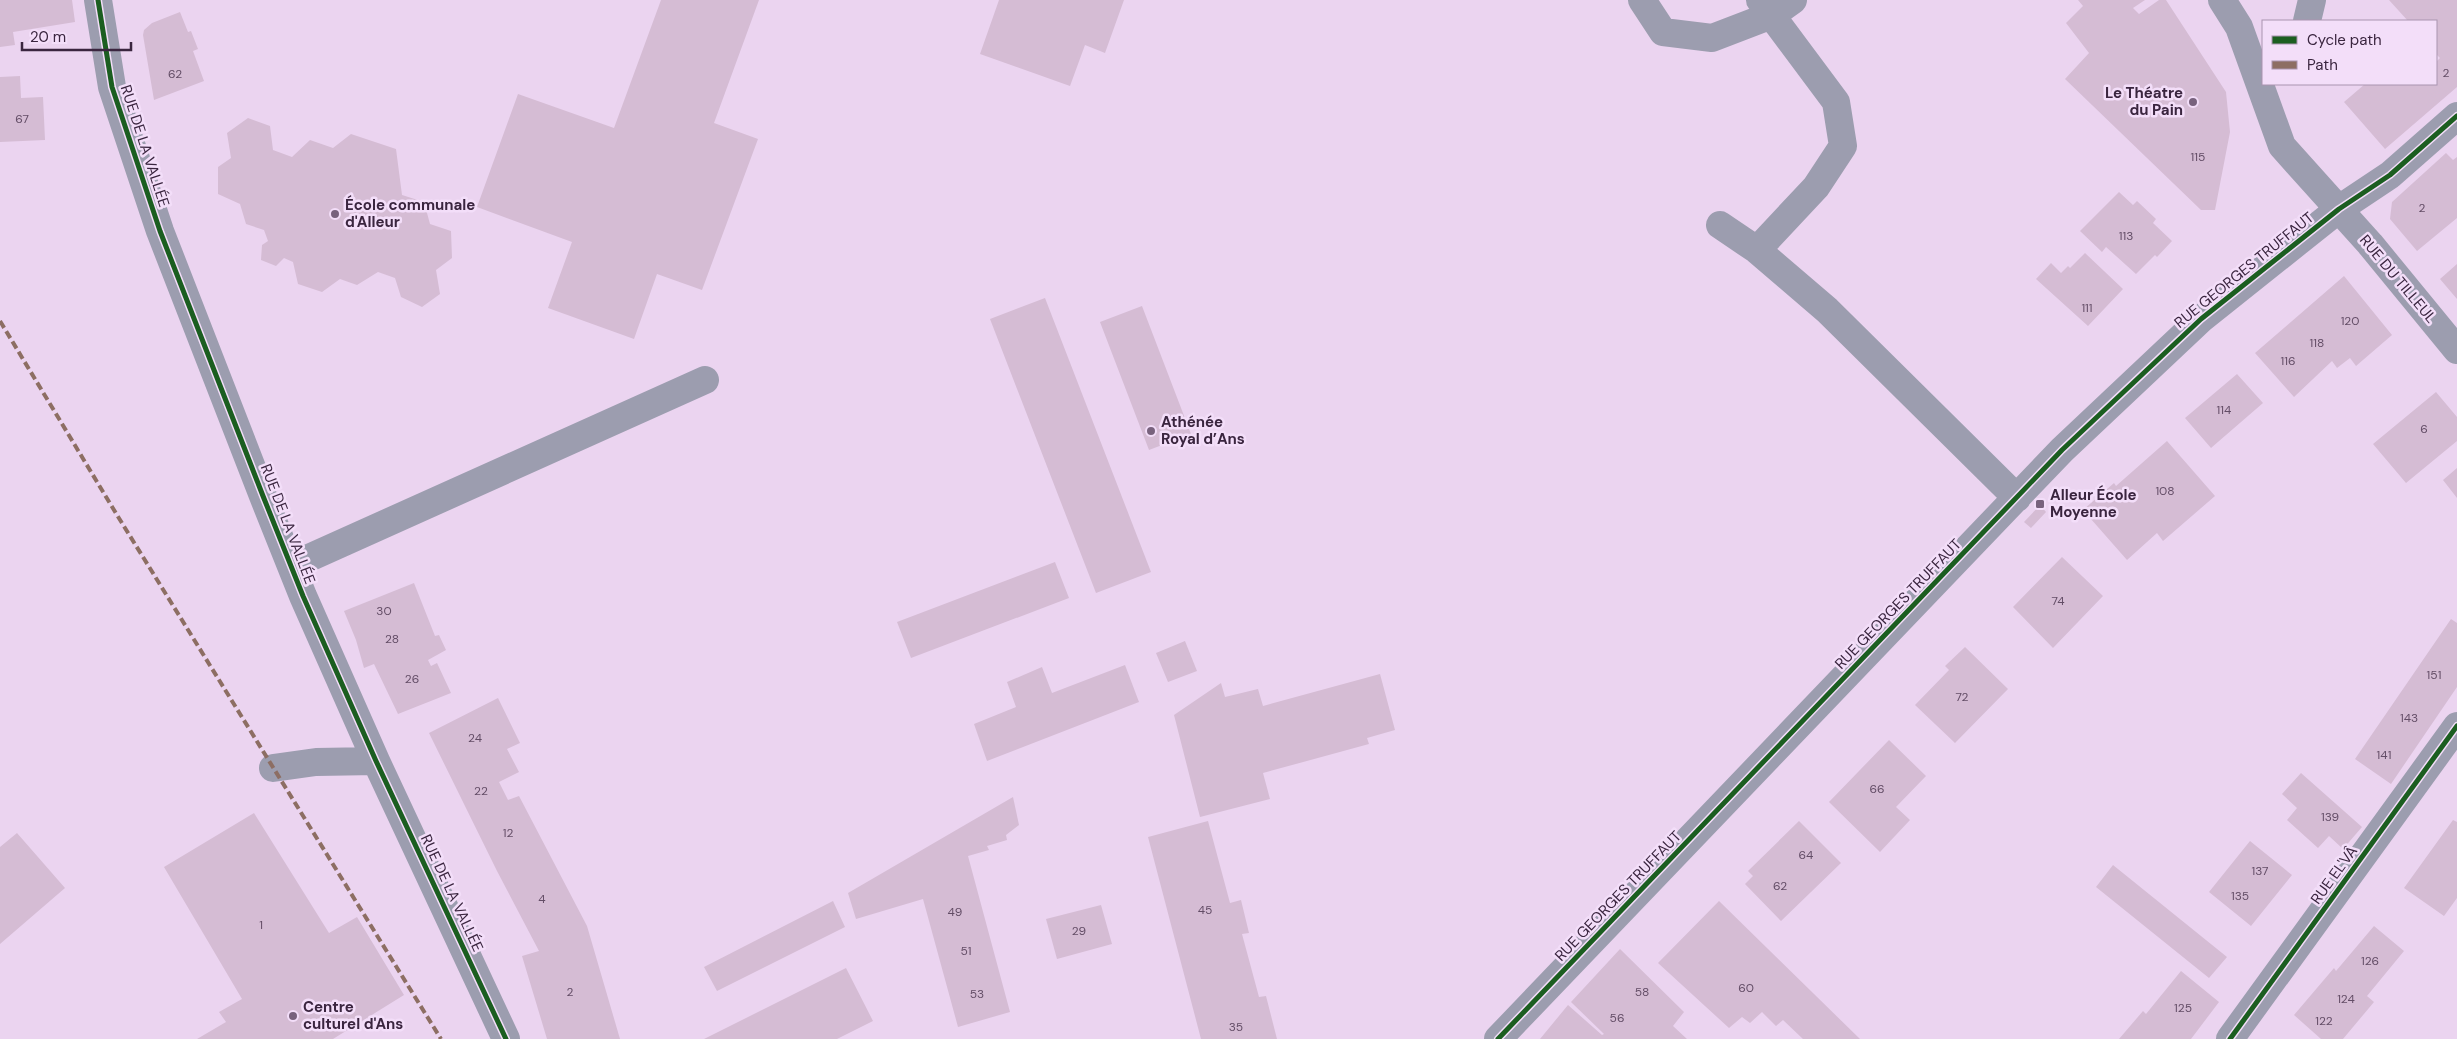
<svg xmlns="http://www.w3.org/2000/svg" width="2457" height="1039" font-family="'DM Sans',sans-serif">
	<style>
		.building { fill: #d5bcd4 }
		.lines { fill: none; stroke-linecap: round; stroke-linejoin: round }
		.minor { stroke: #9c9daf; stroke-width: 28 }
		.quiet { stroke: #8d6e63; stroke-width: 4; stroke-dasharray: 8 4; stroke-linecap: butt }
		.cycleway-casing { stroke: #f3def9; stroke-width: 8 }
		.cycleway { stroke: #1b5e20; stroke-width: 5 }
		.poi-dot { fill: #78627d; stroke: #f3def9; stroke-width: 2 }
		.labels { text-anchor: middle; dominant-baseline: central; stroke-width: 5; stroke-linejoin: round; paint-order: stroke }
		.number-label { font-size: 12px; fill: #634d66 }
		.poi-label { font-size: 15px; font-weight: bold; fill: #3a253f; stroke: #f3def9; text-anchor: start }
		.street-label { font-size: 15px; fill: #3a253f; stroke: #f3def9 }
	</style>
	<rect width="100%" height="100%" fill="#ebd4f0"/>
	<path class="building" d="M0 0H72L75 22 13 32 15 45 0 47Z
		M661 0H759L714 123 758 139 702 290 657 274 634 339 548 308 572 242 477 207 518 94 614 128Z
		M999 0H1124L1105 53 1085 45 1070 86 980 54Z
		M2078 0H2145L2133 8 2139 14 2159 0H2166L2226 92 2230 132 2215 210H2201L2065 79 2089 53 2066 23 2083 6Z
		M2389 0H2457V87L2385 149 2344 102 2365 84H2436V62L2440 58 2436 54V21H2408Z
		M180 12 188 32 191 31 198 49 193 51 204 81 154 100 143 35 144 30 152 23Z
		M20 76 21 98 43 97 45 140 0 142V77Z
		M248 118 270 126 273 150 292 157 310 140 333 148 351 134 396 149 402 195 424 202 430 224 451 231 452 258 436 270 440 294 422 307 401 297 395 278 378 272 357 285 340 279 322 292 298 284 293 262 284 258 276 266 261 260 262 245 268 241 264 230 246 224 240 204 218 194V167L231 158 227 133Z
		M2446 153 2453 160 2457 157V218L2417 251 2390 219 2392 202Z
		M2119 192 2133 205 2137 201 2156 219 2153 223 2172 241 2157 257 2155 255 2136 274 2106 247 2102 252 2080 231Z
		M2085 253 2123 289 2088 326 2036 279 2051 263 2061 273 2068 266 2070 268Z
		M2457 264V299L2440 279Z
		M2344 276 2392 335 2356 366 2350 358 2337 368 2332 361 2294 397 2255 353Z
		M1045 298 1151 572 1096 593 990 319Z
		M1142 306 1191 434 1149 450 1100 322Z
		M2237 374 2263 403 2211 448 2185 418Z
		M2436 392 2457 417V441L2406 483 2373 444Z
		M2167 441 2215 496 2163 541 2157 533 2127 560 2083 510 2114 483 2116 486Z
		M2457 468V498L2443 480Z
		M2040 505 2046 512 2031 528 2024 522Z
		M2062 557 2103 596 2053 648 2013 607Z
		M1055 562 1069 598 911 658 897 622Z
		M414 583 435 636 439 635 446 650 428 660 431 666 437 663 451 693 398 714 374 664 364 668 356 640 344 611Z
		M2451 619 2457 623V687L2391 784 2355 759Z
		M1185 641 1197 671 1168 682 1156 653Z
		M1965 647 2008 689 1955 743 1915 705 1949 670 1945 666Z
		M1125 665 1139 702 987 761 974 724 1016 707 1007 682 1042 667 1052 693Z
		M1380 674 1395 730 1367 738 1369 744 1263 773 1270 799 1200 817 1174 715 1221 683 1225 697 1258 689 1263 706Z
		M498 698 520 743 507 749 519 772 499 782 508 800 519 796 587 926 620 1039H547L522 956 539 951 497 871 429 733Z
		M1889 740 1926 776 1896 807 1910 820 1880 852 1829 802Z
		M2301 773 2362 827 2343 849 2329 836 2318 848 2287 820 2297 808 2282 794Z
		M1013 797 1019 825 1006 835 1007 840 987 846 989 850 968 856 1010 1012 958 1027 923 899 856 919 848 893Z
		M254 813 329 933 357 917 404 995 333 1039H197L226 1022 219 1012 242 999 164 867Z
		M2453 820 2457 822V898L2444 916 2404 888Z
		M1208 821 1230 903 1241 900 1249 933 1242 934 1259 997 1266 996 1277 1039H1201L1148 837Z
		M1799 821 1841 863 1781 921 1745 884 1753 876 1748 871Z
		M17 833 65 888 0 944V847Z
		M2250 841 2292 875 2251 926 2209 892Z
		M2113 865 2227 957 2209 978 2096 887Z
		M833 901 845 927 717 991 704 967Z
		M1719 901 1860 1039H1803L1783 1020 1776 1026 1762 1012 1750 1023 1742 1017 1729 1028 1658 963Z
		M1101 905 1112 944 1057 959 1046 919Z
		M2374 926 2404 951 2367 996 2374 1002 2343 1039H2321L2294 1015 2334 968 2336 971Z
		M1620 949 1684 1012 1673 1026 1687 1039H1540L1568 1005 1602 1035 1604 1034 1571 1002Z
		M846 968 873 1021 837 1039H704Z
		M2181 971 2219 1002 2191 1039H2119L2143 1011 2146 1014Z"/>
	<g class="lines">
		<path class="minor" d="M98 0 112 87 160 231 263 496 303 596 376 761 506 1039
			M1642 0 1663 32 1712 38 1772 15 1793 0
			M2222 0 2239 27 2282 146 2370 244 2457 350
			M2307 21 2312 0
			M1720 225 1757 250 1827 310 2017 498
			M1757 250 1816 187 1843 146 1836 102 1760 0
			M291 566 705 380
			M273 768 316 762 376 761
			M1498 1039 2062 450 2201 319 2339 209 2390 175 2457 116
			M2230 1039 2457 726"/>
		<path class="quiet" d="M0 321 117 515 441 1039"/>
		<defs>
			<path id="cycleway" d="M98 0 112 87 160 231 263 496 303 596 376 761 506 1039
				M1498 1039 2062 450 2201 319 2339 209 2390 175 2457 116
				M2230 1039 2457 726"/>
		</defs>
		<use href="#cycleway" class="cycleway-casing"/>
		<use href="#cycleway" class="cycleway"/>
	</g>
	<g class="poi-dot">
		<circle cx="2193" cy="102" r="5"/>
		<circle cx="335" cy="214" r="5"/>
		<circle cx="1151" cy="431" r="5"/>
		<rect x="2035" y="499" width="10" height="10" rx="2.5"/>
		<circle cx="293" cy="1016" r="5"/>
	</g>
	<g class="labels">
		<g class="number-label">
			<text x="2446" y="73">2</text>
			<text x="175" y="74">62</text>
			<text x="22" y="119">67</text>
			<text x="2198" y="157">115</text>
			<text x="2422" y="208">2</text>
			<text x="2126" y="236">113</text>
			<text x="2087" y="308">111</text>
			<text x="2350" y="321">120</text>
			<text x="2317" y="343">118</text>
			<text x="2288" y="361">116</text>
			<text x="2224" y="410">114</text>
			<text x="2424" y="429">6</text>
			<text x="2165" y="491">108</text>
			<text x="2058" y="601">74</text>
			<text x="384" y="611">30</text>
			<text x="392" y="639">28</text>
			<text x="2434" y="675">151</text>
			<text x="412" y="679">26</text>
			<text x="1962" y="697">72</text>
			<text x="2409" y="718">143</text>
			<text x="475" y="738">24</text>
			<text x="2384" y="755">141</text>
			<text x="1877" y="789">66</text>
			<text x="481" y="791">22</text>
			<text x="2330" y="817">139</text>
			<text x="508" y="833">12</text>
			<text x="1806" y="855">64</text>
			<text x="2260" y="871">137</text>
			<text x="1780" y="886">62</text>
			<text x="2240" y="896">135</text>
			<text x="542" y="899">4</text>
			<text x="1205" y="910">45</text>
			<text x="955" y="912">49</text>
			<text x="261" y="925">1</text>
			<text x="1079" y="931">29</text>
			<text x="966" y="951">51</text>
			<text x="2370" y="961">126</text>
			<text x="1746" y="988">60</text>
			<text x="570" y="992">2</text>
			<text x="1642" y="992">58</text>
			<text x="977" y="994">53</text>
			<text x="2346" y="999">124</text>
			<text x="2183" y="1008">125</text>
			<text x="1617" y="1018">56</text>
			<text x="2324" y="1021">122</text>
			<text x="1236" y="1027">35</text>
		</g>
		<g class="poi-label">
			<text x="2183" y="93" text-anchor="end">Le Théatre<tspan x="2183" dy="17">du Pain</tspan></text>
			<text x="345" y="205">École communale<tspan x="345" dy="17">d'Alleur</tspan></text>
			<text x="1161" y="422">Athénée<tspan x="1161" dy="17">Royal d’Ans</tspan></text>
			<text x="2050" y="495">Alleur École<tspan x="2050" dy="17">Moyenne</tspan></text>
			<text x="303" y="1007">Centre<tspan x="303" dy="17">culturel d'Ans</tspan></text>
		</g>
		<g class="street-label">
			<text transform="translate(145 146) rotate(72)">RUE DE LA VALLÉE</text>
			<text transform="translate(2244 270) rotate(-39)">RUE GEORGES TRUFFAUT</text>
			<text transform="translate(2398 279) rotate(50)">RUE DU TILLEUL</text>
			<text transform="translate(288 524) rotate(69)">RUE DE LA VALLÉE</text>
			<text transform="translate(1898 604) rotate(-46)">RUE GEORGES TRUFFAUT</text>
			<text transform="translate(2334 875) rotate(-54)">RUE EL'VÂ</text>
			<text transform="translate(452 893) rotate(65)">RUE DE LA VALLÉE</text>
			<text transform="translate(1618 896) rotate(-46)">RUE GEORGES TRUFFAUT</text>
		</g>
	</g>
	<rect x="2262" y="20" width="175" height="65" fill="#f3def9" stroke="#a994af"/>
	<rect x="2272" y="36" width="25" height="8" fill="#1b5e20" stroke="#a994af"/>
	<text x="2307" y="45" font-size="15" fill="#3a253f">Cycle path</text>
	<rect x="2272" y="61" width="25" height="8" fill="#8d6e63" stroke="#a994af"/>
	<text x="2307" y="70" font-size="15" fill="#3a253f">Path</text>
	<path d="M22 42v8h109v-8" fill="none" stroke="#3a253f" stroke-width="2.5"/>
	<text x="30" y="42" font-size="15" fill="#3a253f" stroke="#f3def9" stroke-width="4" paint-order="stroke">20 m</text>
</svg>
